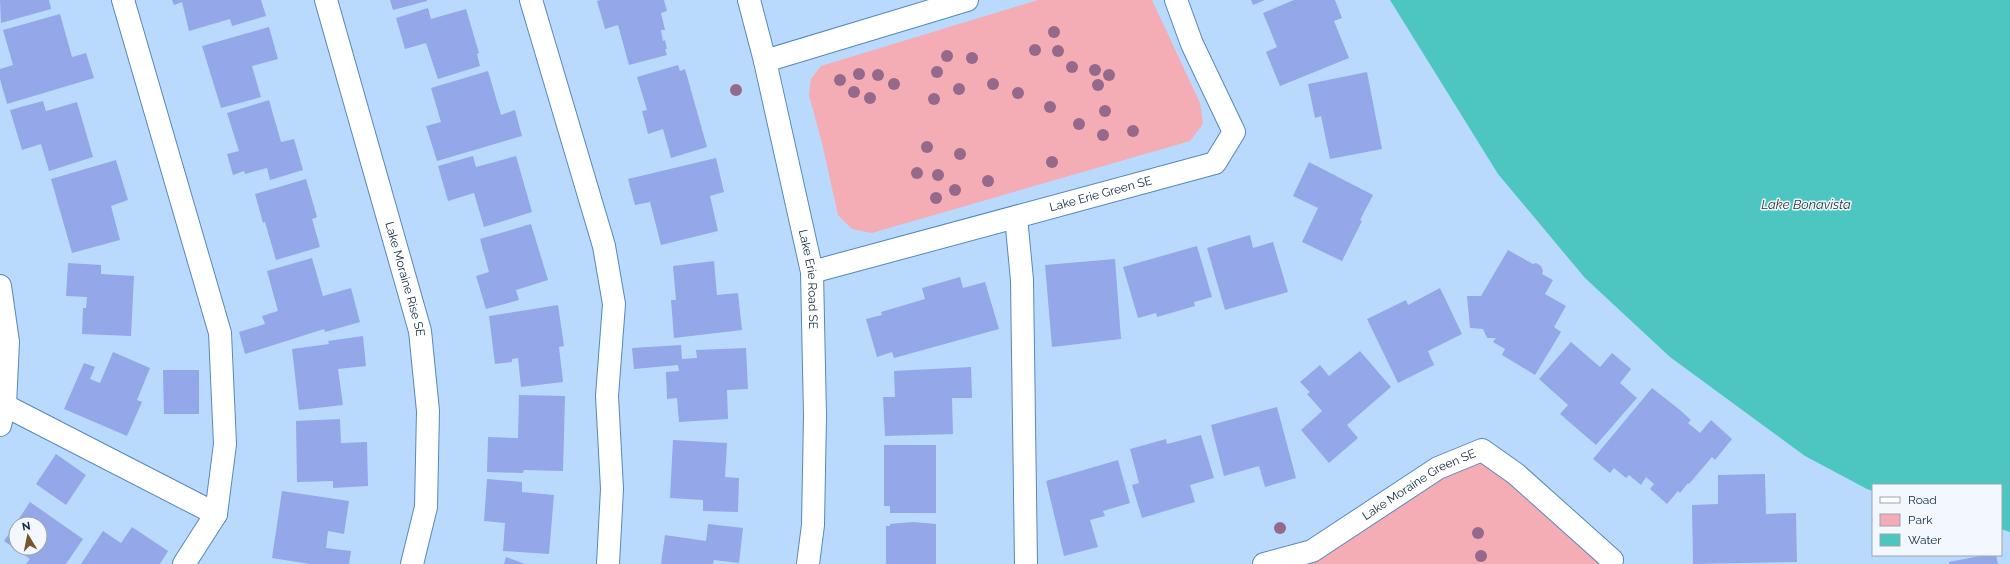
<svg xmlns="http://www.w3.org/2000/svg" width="2010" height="564" font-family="Raleway,sans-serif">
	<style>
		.green { fill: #f4acb5 }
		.water { fill: #4dc6c1 }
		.building { fill: #93a7e9; fill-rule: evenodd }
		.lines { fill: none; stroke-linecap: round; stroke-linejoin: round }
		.minor-casing { stroke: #5588bd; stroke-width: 24 }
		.minor { stroke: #fff; stroke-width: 22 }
		.tree { fill: #95698b }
		.labels { text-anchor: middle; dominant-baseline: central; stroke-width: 3; stroke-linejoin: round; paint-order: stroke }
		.street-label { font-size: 12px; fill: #13283e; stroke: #f3f8fe }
		.water-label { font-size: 13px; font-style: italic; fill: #1d3231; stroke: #f3f8fe }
	</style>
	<rect width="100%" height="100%" fill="#badafd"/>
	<path class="green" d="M1038 0H1152L1200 103 1203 124 1190 141 872 233 852 229 838 215 822 143 809 95 811 79 821 66Z
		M1482 450 1611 564H1264Z"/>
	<path class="water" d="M1390 0H2010V532L2001 529V485H1873V491L1867 489 1805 456 1670 357 1585 278 1498 174Z"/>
	<path class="building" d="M0 0H49L51 9 1 23Z
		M172 0H261L266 16 232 26 230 19 189 31 182 2 174 5Z
		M390 0H427V1L393 10Z
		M601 0H664L667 11 661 13 665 30H661L663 41 665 40 667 49H665L667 55 629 65 618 25 605 29 597 1Z
		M1251 0H1265L1253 5Z
		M1294 0H1335L1342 18 1334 21 1349 58 1280 86 1266 52 1277 47 1263 13Z
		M428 8 431 19 466 9 479 53 477 54 480 66 438 79 426 43 405 49 396 18Z
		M60 14 72 57 86 53 94 78 7 104 0 79V69L13 65 3 30Z
		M269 27 278 59 252 66 261 97 221 108 202 46Z
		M678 65 680 71 685 69 707 147 671 158 663 129 648 134 642 111 647 110 637 77Z
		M488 71 501 115 515 110 522 136 437 161 426 126 441 122 431 88Z
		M1367 72 1382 149 1330 159 1321 116 1315 118 1308 84Z
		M269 100 281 142 294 139 303 170 270 180 267 168 245 174 244 171 233 175 227 154 239 151 227 113Z
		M43 101 46 111 77 102 93 157 49 171 41 144 22 150 10 110Z
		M473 156 476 167 516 156 532 212 484 227 474 193 448 201 438 166Z
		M716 158 724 192 710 196 718 231 661 245 650 202 635 205 628 179Z
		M116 160 128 200 111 206 120 240 72 253 51 179Z
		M1309 162 1373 195 1360 220 1362 221 1342 261 1302 242 1318 208 1293 196Z
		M306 179 317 217 312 219 320 247 276 260 265 222 263 223 255 194Z
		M531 224 548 280 516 290 519 300 486 309 476 276 489 272 480 239Z
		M1250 235 1253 248 1273 242 1288 292 1225 310 1207 248Z
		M1197 246 1212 297 1194 302 1195 306 1157 317 1156 313 1138 318 1123 267Z
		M1508 250 1533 264 1536 263 1541 266 1543 271 1542 274 1553 280 1545 294 1566 306 1554 327 1561 332 1535 375 1502 355 1505 349 1493 342 1496 338H1487L1483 329 1470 328 1467 296H1481Z
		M312 258 323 296 351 288 360 322 325 332 324 329 245 354 239 332 265 324 262 316 278 311 267 271Z
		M1115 259 1121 339 1052 347 1045 265Z
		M714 261 717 295 738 293 742 330 674 338 671 300H676L673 266Z
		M68 263 101 265V274L134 276 131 336 82 334 83 308H86L87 297 66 296Z
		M960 277 963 288 985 282 999 329 894 358 892 352 877 357 866 319 882 315 881 312 925 299 922 288Z
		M1440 288 1462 334 1428 351 1434 365 1398 383 1367 319 1406 300 1408 305Z
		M558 305 564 346 559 347 563 382 521 387 518 358 512 359V362L495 364 489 316Z
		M363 336 366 366 338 369 343 405 299 410 292 349 329 344 328 341Z
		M1571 342 1600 367 1612 353 1631 369 1620 383 1637 398 1596 445 1560 414 1568 405 1539 379Z
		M681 345 682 359 697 358 696 350 746 348 748 389 727 390 728 419 679 422 677 398 667 399 666 372 679 371 678 365 634 369 632 348Z
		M1360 351 1391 387 1347 425 1358 438 1329 463 1301 430 1322 411 1307 394 1310 392 1300 382 1320 365 1329 376Z
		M113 352 150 368 137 400 142 402 127 436 64 409 84 363 95 367 90 379 100 383Z
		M971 367 972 398H952L953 434 885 436 883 397H895L894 371Z
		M163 370H199V414H164Z
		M1652 388 1680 410 1691 420 1688 423 1700 433 1711 420 1732 439 1715 460 1712 457 1689 484 1688 483 1680 493 1678 491 1667 504 1650 489 1654 484 1646 477 1641 485 1629 475 1626 478 1614 468 1610 473 1593 459Z
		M519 395 565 396 563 471 524 470 523 473 487 472 488 437 518 438Z
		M1277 407 1296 478 1265 487 1259 466 1224 476 1211 425Z
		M340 419 341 443 367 442 368 486 333 488V481L297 482 296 421Z
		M1201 435 1214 478 1190 485 1195 502 1142 518 1132 485 1139 483 1130 449 1166 439 1167 444Z
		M673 440 727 443 725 477 739 478 738 512 703 511V500L670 498Z
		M884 445H936V513H890V506H884Z
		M56 454 86 475 66 505 36 484Z
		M1118 460 1130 503 1103 511 1105 516 1090 520 1098 547 1064 556 1046 481Z
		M1765 474 1766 514 1796 513 1797 562 1693 564 1692 505 1718 504V475Z
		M487 479 522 482V492L554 495 549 554 503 551 505 523 484 521Z
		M282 491 349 501 344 534 328 531 326 548 351 551 349 564H310L272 558Z
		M30 502 83 539 66 564H26L30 559 4 541ZM16 524H40V548H16Z
		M913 522 936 524V564H886V526H890V524Z
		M708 524 743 528 739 563 714 560 713 564H661L665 535 706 541Z
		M132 527 168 551 160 564H81L103 531 121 543Z
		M1985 555H1996L1998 564H1949V562Z
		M506 557 525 564H504Z"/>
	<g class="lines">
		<defs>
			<g id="minor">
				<path d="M123 0 220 333 225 444 216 514 184 564"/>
				<path id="s1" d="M326 0 420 331 428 411 426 507 412 564"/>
				<path d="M531 0 604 246 614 304 607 396 612 489 608 564"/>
				<path id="s2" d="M749 0 765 61 812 272 815 416 813 525 808 564"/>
				<path d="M765 61 967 0"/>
				<path d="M1016 217 1022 280 1026 564"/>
				<path id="s3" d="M812 272 1215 163 1234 132 1192 44 1176 0"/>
				<path d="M0 286 8 342 5 405 0 425"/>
				<path d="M0 403 216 514"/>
				<path id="s4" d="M1264 564 1312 551 1438 468 1482 450 1516 474 1612 560 1611 564"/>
			</g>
		</defs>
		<use href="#minor" class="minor-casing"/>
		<use href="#minor" class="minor"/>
	</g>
	<g class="tree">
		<circle cx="1054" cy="32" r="6"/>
		<circle cx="1035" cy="50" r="6"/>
		<circle cx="1058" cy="51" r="6"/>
		<circle cx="947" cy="56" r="6"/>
		<circle cx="972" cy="58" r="6"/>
		<circle cx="1072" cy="67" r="6"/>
		<circle cx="1095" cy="70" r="6"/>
		<circle cx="937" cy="72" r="6"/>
		<circle cx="859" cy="74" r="6"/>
		<circle cx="878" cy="75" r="6"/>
		<circle cx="1109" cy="75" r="6"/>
		<circle cx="840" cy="80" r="6"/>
		<circle cx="894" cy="84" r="6"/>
		<circle cx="993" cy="84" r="6"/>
		<circle cx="1098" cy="85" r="6"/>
		<circle cx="959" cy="89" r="6"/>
		<circle cx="736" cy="90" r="6"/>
		<circle cx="854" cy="92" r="6"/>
		<circle cx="1018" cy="93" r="6"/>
		<circle cx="870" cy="98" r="6"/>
		<circle cx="934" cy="99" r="6"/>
		<circle cx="1050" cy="107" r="6"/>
		<circle cx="1105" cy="111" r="6"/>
		<circle cx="1079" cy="124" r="6"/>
		<circle cx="1133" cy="131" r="6"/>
		<circle cx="1103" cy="135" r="6"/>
		<circle cx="927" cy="147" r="6"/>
		<circle cx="960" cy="154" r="6"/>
		<circle cx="1052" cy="162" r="6"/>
		<circle cx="917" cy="173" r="6"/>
		<circle cx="938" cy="175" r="6"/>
		<circle cx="988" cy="181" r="6"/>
		<circle cx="955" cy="190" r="6"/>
		<circle cx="936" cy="198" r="6"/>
		<circle cx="1280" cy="528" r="6"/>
		<circle cx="1478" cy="533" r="6"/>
		<circle cx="1481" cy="556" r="6"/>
	</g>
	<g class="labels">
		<g class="street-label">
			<text stroke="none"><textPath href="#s3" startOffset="299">Lake Erie Green SE</textPath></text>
			<text stroke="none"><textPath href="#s1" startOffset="290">Lake Moraine Rise SE</textPath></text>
			<text stroke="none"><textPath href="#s2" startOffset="286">Lake Erie Road SE</textPath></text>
			<text stroke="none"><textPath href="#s4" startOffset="176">Lake Moraine Green SE</textPath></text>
		</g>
		<g class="water-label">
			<text x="1806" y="204">Lake Bonavista</text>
		</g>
	</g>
	<rect x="1872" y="484" width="130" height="72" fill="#f3f8fe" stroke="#99a5b1"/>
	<rect x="1880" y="497" width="20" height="6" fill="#ffffff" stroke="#99a5b1"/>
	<text x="1908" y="504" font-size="12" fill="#13283e">Road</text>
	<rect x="1880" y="514" width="20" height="12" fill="#f4acb5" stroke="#99a5b1"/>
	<text x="1908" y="524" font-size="12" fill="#13283e">Park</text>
	<rect x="1880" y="534" width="20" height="12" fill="#4dc6c1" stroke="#99a5b1"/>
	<text x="1908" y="544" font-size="12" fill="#13283e">Water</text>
	<g transform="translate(28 536) rotate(350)"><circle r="19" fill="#f3f8fe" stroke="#99a5b1"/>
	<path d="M0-3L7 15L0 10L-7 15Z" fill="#77562d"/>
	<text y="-6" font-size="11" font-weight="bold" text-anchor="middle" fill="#13283e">N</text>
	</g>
</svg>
